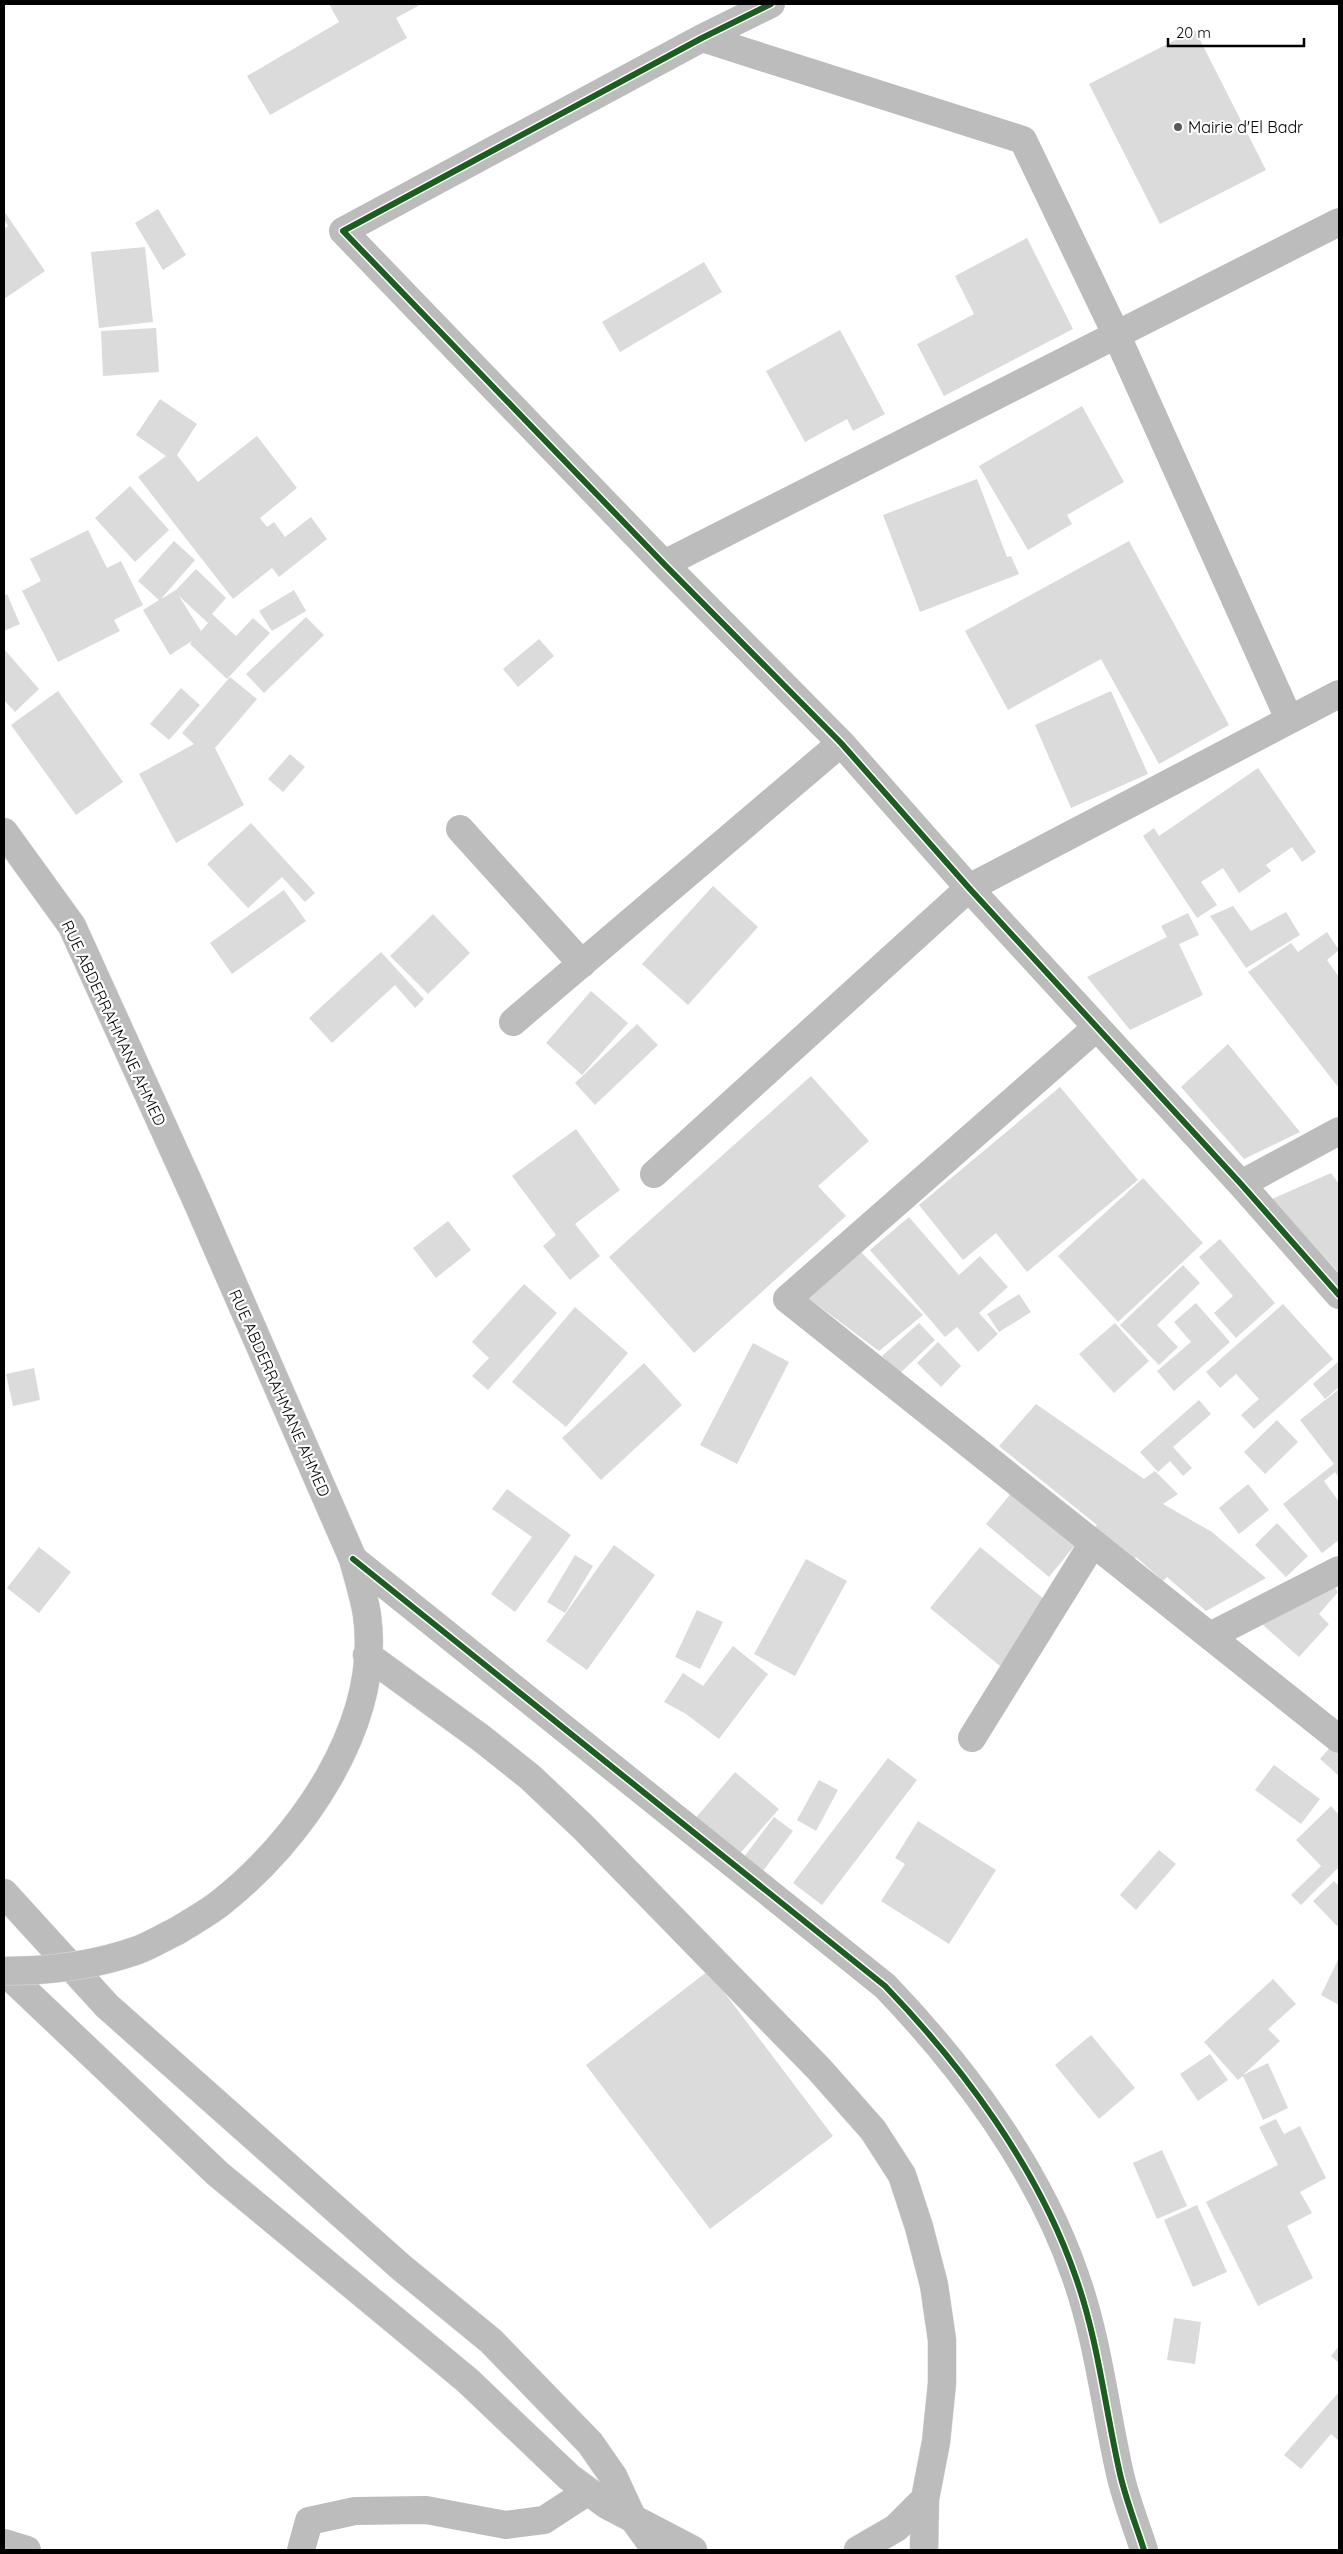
<svg xmlns="http://www.w3.org/2000/svg" width="1343" height="2554" font-family="Quicksand,sans-serif">
<rect width="100%" height="100%" fill="#fff"/>
<path fill="#dbdbdb" fill-rule="evenodd" d="M329,4H417L418,6L396,18L407,38L270,115L247,76L339,22Z
M1195,30L1266,170L1160,224L1089,84Z
M158,209L186,255L163,270L135,223Z
M4,211L45,271L4,299V229L8,226L4,219Z
M1027,238L1073,329L944,396L917,344L974,314L955,276Z
M145,247L153,322L99,328L91,252Z
M704,262L722,292L620,352L602,322Z
M156,328L159,372L103,376L101,331Z
M840,330L885,414L853,431L847,419L805,442L766,371Z
M160,399L197,424L177,455L198,482L257,436L297,488L260,518L267,527L274,522L285,537L311,517L327,539L279,577L272,568L233,599L138,477L166,456L136,435Z
M1082,406L1124,482L1067,515L1072,524L1028,550L979,466Z
M977,479L1007,557L1011,556L1019,574L920,612L883,515Z
M130,486L169,530L135,562L95,518Z
M88,530L107,568L121,561L143,605L114,620L120,631L58,662L22,591L41,581L30,559Z
M174,541L195,560L161,599L176,590L196,569L226,598L212,614L236,636L253,618L270,633L227,679L190,644L192,641L170,655L143,610L159,600L138,581ZM179,596L208,623L201,631Z
M1129,541L1229,725L1159,764L1101,659L1008,710L965,631Z
M294,590L306,611L272,631L259,611Z
M7,594L20,624L4,631V596Z
M306,617L324,635L264,693L246,674Z
M539,639L554,656L518,687L503,669Z
M4,649L39,689L15,712L4,700Z
M230,677L257,699L215,748L244,805L176,843L139,774L194,744L182,733Z
M181,688L200,705L169,740L150,724Z
M58,691L123,782L76,815L11,725Z
M1111,691L1148,774L1071,808L1035,725Z
M290,754L305,767L283,792L268,779Z
M1258,768L1316,852L1302,862L1292,847L1266,865L1271,871L1239,893L1223,868L1201,882L1217,905L1197,918L1143,836L1154,828L1159,836Z
M251,823L315,893L305,902L282,877L248,908L207,864Z
M713,886L758,927L688,1005L642,964Z
M284,890L306,921L232,974L210,943Z
M1233,906L1251,931L1286,912L1300,935L1246,968L1210,916Z
M1188,913L1199,935L1179,944L1203,995L1130,1030L1087,977L1167,937L1161,926Z
M433,914L470,953L428,994L390,956Z
M1327,932L1339,950L1327,960L1339,977V1088L1248,972L1291,943L1298,952Z
M381,952L424,999L415,1008L395,985L332,1043L309,1018Z
M591,991L628,1023L582,1075L546,1043Z
M637,1024L658,1045L595,1105L575,1083Z
M1228,1044L1300,1132L1244,1159L1181,1087Z
M811,1076L869,1141L818,1186L846,1216L694,1353L609,1257Z
M1060,1087L1138,1180L1027,1272L996,1233L963,1260L919,1205Z
M576,1129L620,1190L575,1224L600,1256L570,1280L543,1246L556,1235L512,1176Z
M1331,1173L1339,1184V1273L1272,1199Z
M1143,1178L1203,1243L1118,1322L1058,1256Z
M909,1217L959,1275L980,1256L1008,1287L979,1313L998,1334L978,1352L957,1327L945,1337L870,1250Z
M448,1221L471,1250L436,1278L413,1248Z
M1220,1239L1275,1303L1236,1338L1214,1313L1233,1296L1199,1257Z
M861,1252L923,1315L879,1351L808,1298Z
M1183,1265L1200,1283L1157,1325L1178,1347L1159,1365L1120,1325Z
M524,1284L557,1313L488,1390L472,1376L489,1358L472,1342Z
M1019,1294L1031,1312L999,1332L987,1314Z
M1196,1303L1230,1342L1174,1391L1157,1371L1191,1342L1174,1322Z
M1283,1304L1333,1359L1254,1429L1241,1415L1259,1399L1236,1374L1220,1388L1206,1372Z
M575,1307L628,1353L566,1427L512,1382Z
M919,1323L935,1340L899,1374L882,1356Z
M1115,1323L1149,1361L1114,1393L1079,1354Z
M938,1342L961,1366L941,1387L917,1363Z
M753,1343L789,1362L737,1464L700,1445Z
M1339,1361V1387L1325,1399L1313,1384Z
M644,1363L682,1405L601,1480L562,1438Z
M34,1368L40,1400L13,1406L6,1374Z
M1339,1389V1478L1335,1472L1324,1481L1339,1502V1540L1322,1553L1283,1504L1334,1464L1300,1420Z
M1199,1400L1211,1414L1173,1447L1192,1468L1183,1476L1170,1461L1158,1472L1140,1452Z
M1036,1404L1144,1479L1155,1471L1178,1494L1163,1504L1212,1532L1266,1578L1206,1611L1167,1577L1163,1581L1136,1557L1132,1562L1093,1530L1097,1525L999,1446Z
M1277,1420L1298,1442L1265,1474L1244,1452Z
M1248,1484L1269,1510L1239,1534L1219,1508Z
M1017,1486L1080,1539L1049,1577L986,1524Z
M507,1489L571,1535L515,1612L491,1594L532,1537L492,1509Z
M1277,1523L1308,1556L1286,1577L1255,1545Z
M614,1545L655,1575L587,1670L546,1641Z
M39,1547L71,1572L39,1613L7,1588Z
M980,1547L1050,1604L1000,1666L930,1608Z
M575,1555L593,1566L565,1613L547,1602Z
M806,1559L847,1581L795,1676L754,1654Z
M1328,1578L1338,1592L1319,1614L1329,1624L1299,1657L1255,1618Z
M697,1610L723,1622L700,1669L675,1657Z
M733,1646L768,1674L719,1739L686,1714L664,1702L683,1673L703,1686Z
M1339,1737V1776L1320,1759Z
M888,1758L917,1780L822,1905L793,1883Z
M1274,1765L1320,1799L1301,1824L1255,1790Z
M735,1772L779,1809L736,1858L693,1821Z
M819,1780L838,1790L816,1831L797,1820Z
M1331,1806L1339,1815V1867L1301,1905L1291,1895L1321,1866L1296,1840Z
M774,1817L793,1831L757,1879L738,1865Z
M918,1821L996,1870L949,1944L881,1901L905,1864L895,1858Z
M1159,1850L1176,1864L1136,1910L1120,1895Z
M1334,1881L1339,1886V1924L1337,1926L1313,1901Z
M1339,1958V2005L1321,1995Z
M708,1971L833,2136L710,2229L586,2065Z
M1273,1979L1296,2004L1268,2029L1280,2041L1243,2075L1268,2063L1288,2108L1263,2120L1243,2076L1238,2080L1204,2042Z
M1091,2035L1135,2088L1099,2119L1055,2065Z
M1210,2054L1228,2080L1198,2101L1180,2074Z
M1276,2119L1284,2134L1300,2126L1326,2178L1300,2192L1312,2213L1287,2226L1313,2278L1258,2306L1206,2202L1278,2165L1259,2127Z
M1162,2150L1187,2206L1157,2219L1133,2163Z
M1197,2205L1227,2272L1193,2287L1164,2220Z
M1174,2318L1201,2322L1195,2364L1167,2360Z
M1339,2346V2363L1331,2356Z
M1339,2392V2441L1331,2434L1301,2469L1284,2455Z"/>
<g fill="none" stroke-linecap="round" stroke-linejoin="round">
<defs>
<path id="major" d="M4,832L72,926L195,1197L353,1559C358,1578 364,1596 367,1615C382,1724 301,1840 219,1904C206,1914 191,1922 177,1931
M367,1655L481,1738L530,1777L583,1827L819,2069L873,2130L902,2175L919,2227L934,2285L942,2340V2383L936,2442L925,2499L924,2550
M4,1893L107,2006L402,2268L491,2341L590,2443L613,2476L632,2517L656,2550
M4,1971L218,2174L467,2380L569,2477L607,2505L693,2550
M858,2550L896,2528L925,2499"/>
</defs>
<use href="#major" stroke="#dbdbdb" stroke-width="29"/>
<path stroke="#bcbcbc" stroke-width="28" d="M771,4L702,38L343,231L664,564L841,743L969,888L1241,1184L1339,1295
M702,38L1023,140L1117,336L1289,719
M664,564L1339,222
M460,829L582,964
M513,1022L841,743
M1096,1028L787,1299L1339,1739
M654,1174L969,888L1339,694
M1241,1184L1339,1131
M353,1559L885,1986C963,2067 1038,2168 1075,2275C1098,2339 1105,2408 1120,2474C1126,2500 1136,2525 1144,2550
M1210,1636L1339,1570
M972,1738L1093,1543
M4,2543L27,2550
M301,2550L309,2521L355,2511L426,2510L506,2525L544,2520L587,2492"/>
<use href="#major" stroke="#bcbcbc" stroke-width="28"/>
<defs>
<path id="major-bridge" d="M4,1971C48,1971 96,1965 138,1950C151,1945 164,1937 177,1931"/>
</defs>
<use href="#major-bridge" stroke="#dbdbdb" stroke-width="29" stroke-linecap="butt"/>
<use href="#major-bridge" stroke="#bcbcbc" stroke-width="28"/>
<defs>
<path id="cycleway" d="M771,4L702,38L343,231L664,564L841,743L969,888L1241,1184L1339,1295
M353,1559L885,1986C963,2067 1038,2168 1075,2275C1098,2339 1105,2408 1120,2474C1126,2500 1136,2525 1144,2550"/>
</defs>
<use href="#cycleway" stroke="#fff" stroke-width="9"/>
<use href="#cycleway" stroke="#1b5e20" stroke-width="6"/>
</g>
<circle fill="#595959" stroke="#fff" stroke-width="2" cx="1178" cy="127" r="5"/>
<g text-anchor="middle" stroke-width="4.5" stroke-linejoin="round" paint-order="stroke">
<g font-size="16" fill="#000" stroke="#fff" text-anchor="start">
<text x="1188" y="133">Mairie d'El Badr</text>
</g>
<g font-size="16" fill="#000" stroke="#fff">
<text transform="translate(114 1023) rotate(65)" y="6">RUE ABDERRAHMANE AHMED</text>
<text transform="translate(280 1393) rotate(66)" y="6">RUE ABDERRAHMANE AHMED</text>
</g>
</g>
<rect width="1343" height="2554" fill="none" stroke="#000000" stroke-width="10"/>
<path d="M1168 38v8h136v-8" fill="none" stroke="#000000" stroke-width="2.5"/>
<text x="1176" y="38" font-size="15" fill="#000000" stroke="#ffffff" stroke-width="4" paint-order="stroke">20 m</text>
</svg>
